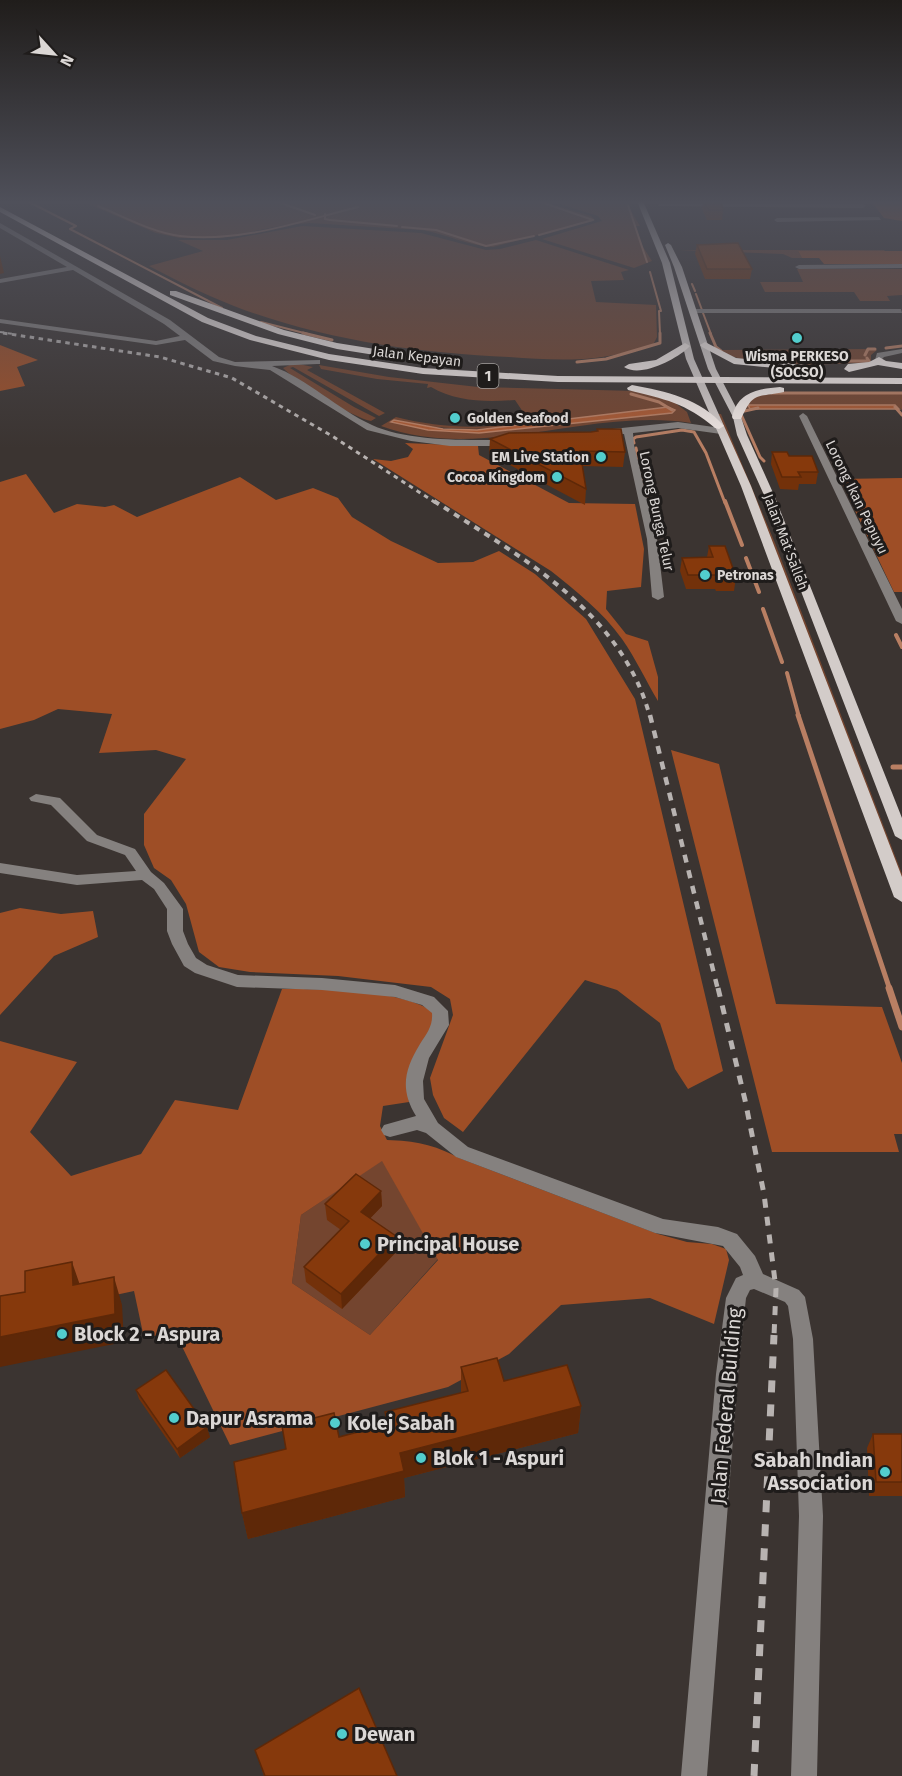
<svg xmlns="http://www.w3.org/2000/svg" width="902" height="1776" font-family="'Fira Sans',sans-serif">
<rect width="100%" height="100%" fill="#3b3431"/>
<path fill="#74452f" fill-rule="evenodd" d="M81,201H541L591,216L595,220L493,247C469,246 446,234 422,230L310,223L284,225L221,238H180L156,233Z
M550,201H603L627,204L640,226H635L643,247L652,261L634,268L542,239L602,221L598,216Z
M302,226L421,233L486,250L500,249L536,240L629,270L621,272L624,280L591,281L596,302L656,305L657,337L653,345C634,350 615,356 595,358C567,361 537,359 509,357C410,353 302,337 210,296C189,287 169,276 149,266L203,251L178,240H227Z
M679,250H884L885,251H798L802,258H792L783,254Z
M797,269H902V295L887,296L890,301H860L854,292H765L760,282H803Z
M875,349L877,350L871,355V361L867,363C826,363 754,372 719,350Z
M294,363L313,367L307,370L385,413L379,416L293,367L290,368L354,407L376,418L371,421C351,417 296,382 283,368Z
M319,365L389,377L478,387L637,391L674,402L687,412L691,423C590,407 481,463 381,426L396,417C439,428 485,430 529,421L515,400C487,402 456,402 431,387L427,388L428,384L377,379L321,369ZM665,409L672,413L479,433L428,430L392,422L394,420C482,441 576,419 665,409Z
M767,392H902V410L895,405H749L750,409L740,408L747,400Z
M717,414H721L775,543L902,874V895Z
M382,1160L438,1259L370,1335L292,1283L301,1215Z"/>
<path fill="#9e4e26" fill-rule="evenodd" d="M871,201L902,202V221L884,218Z
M798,251H902V264H824L819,258H802Z
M0,345L38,360L17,367L25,386L0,391Z
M405,443L478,446L479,455L569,503L635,504L644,549L641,587L607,591L606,609L626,634L648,641L658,677V701C646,681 636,659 622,639C603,612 576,591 551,571L373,459L391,461L408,457L413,449Z
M26,474L54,513L77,504L105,507L114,505L137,517L240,477L276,500L313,488L338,498L352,517L391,541L438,563L473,562L499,551L535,574L586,619L635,699L723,1071L688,1089L675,1069L660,1023L617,990L585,980L463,1132L444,1118L433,1095L430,1078L453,1015L450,999L431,987L338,976L250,972L219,967L199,952L186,904L171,880L154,868L144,845V814L186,759L156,750L99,753L112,714L58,709L34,720L0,729V482Z
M902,478V592H894L840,479Z
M671,750L719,764L776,1004L882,1007L902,1063V1134H894L899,1152H772Z
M20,908L61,914L93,911L98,937L54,956L0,1015V913Z
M282,989C320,989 405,989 434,1013L435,1024L407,1082L409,1102L383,1106L380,1126L387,1140C415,1141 433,1144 459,1158L658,1234L687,1242L712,1244L726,1249L729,1260L714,1324L650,1298L561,1305L509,1354L448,1387L230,1445L175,1332L144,1338L134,1291L92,1300L0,1303V1041L77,1062L30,1132L71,1176L141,1154L175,1100L238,1110ZM382,1161L438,1260L370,1335L292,1283L301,1215Z"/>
<path fill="#aa5932" stroke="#b97f63" stroke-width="1.5" d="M748,405H895L899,409H750Z
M668,407L675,410L672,413L479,433L428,430L391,422L394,420L443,429L477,430Z"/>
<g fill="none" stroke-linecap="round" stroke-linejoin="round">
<path stroke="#b97f63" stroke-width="2" d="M27,201L76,226L70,229L222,308
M275,201L315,215
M538,201L593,220L539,235
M628,205L647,262
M98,206C125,217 151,232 180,236C239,243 302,221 358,207
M325,214V219L330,220L397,226
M402,227L436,230L486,246L534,236
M650,272L661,311H659L660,334
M692,284L695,291
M696,294L702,310
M703,313L711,334
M261,322L308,334"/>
<path stroke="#b97f63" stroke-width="3" d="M303,333L332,340
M710,333L716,347L721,351
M886,348L902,346
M865,355L868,349H875
M814,361H869L867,358
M577,362L606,359L660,343V333
M772,393H902
M631,394L659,402L672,410
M895,407L902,415
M758,408L740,412L760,457L764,461
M634,443L633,439L636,437L682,430L694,432L706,453L725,503
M636,448L638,458
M642,476L645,488
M647,493L649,503"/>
<path stroke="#b97f63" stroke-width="4" d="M648,501L649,504
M725,501L742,545
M651,510L658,535
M746,558L759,592
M763,609L782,662
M896,635L902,647
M787,673L799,717"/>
<path stroke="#b97f63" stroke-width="5" d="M798,715L890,990
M893,767H902"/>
<path stroke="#b97f63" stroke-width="7" d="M889,988L902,1027"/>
<path fill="#85817f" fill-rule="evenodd" d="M660,203L863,204L866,206L863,208L658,206Z
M879,217L881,220L777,222L774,220L777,218Z
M0,223L170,320L219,357L235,362L320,360V364H317L272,366C308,379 337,409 372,425C408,442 470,440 510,440L515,443L510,446H450L411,441L367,430L270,370L235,366L213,361L185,340L156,345L0,323V319L156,341L180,336L164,324L73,270L0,283V279L67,267L0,228Z
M902,264V268L799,269L795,267L799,265Z
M694,309H901L902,313H691V309Z
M902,349V353L884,357L879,362L875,360L877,353Z
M803,413L807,416L902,609V624L896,621L799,416Z
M678,422L721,428L726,431L721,434L678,428L633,433L634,445L657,539L664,597L658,600L652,597L647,539L624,434L603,436L598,433L603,430Z
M36,794L60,798L97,835L135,849L151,872L164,883L183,909V931L188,944L196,958L207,965L238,975L322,978L395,985L434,997L448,1011L449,1025L429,1058L423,1081L424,1099L438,1123L468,1147L663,1219L718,1227L737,1234L755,1256L763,1274L799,1290L805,1297L813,1339L823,1516L817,1776H791L799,1516L793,1339L788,1306L785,1302L754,1289L750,1290L746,1298L738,1374L707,1776H681L716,1374L726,1298L736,1278L743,1275L740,1267L723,1246L655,1233L456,1157L426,1133L417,1130L390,1137L384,1135L381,1130L384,1125L416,1116C400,1090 404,1070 420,1044C427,1033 433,1026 432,1013L422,1005L395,997L322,990L237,987L195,973L184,966L172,944L167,931V909L154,889L142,880L77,885L0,873V863L77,875L136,871L125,855L87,841L51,805L31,801L29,798Z"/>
<path fill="#d3ccc9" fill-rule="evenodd" d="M637,201H643L670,263L694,359L751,486L902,877V902L894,897L741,486L686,359L662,263Z
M668,243L671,245L682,267L716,369L741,417L747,435L774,495L902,818V840L895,836L764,495L737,435L733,417L708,369L674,267L665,245Z"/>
<path fill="#f3eae6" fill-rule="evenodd" d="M0,207L208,318L256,336L329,354L423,368L558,376L902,378V384L558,382L423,374L329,360L250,340L202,322L0,212Z
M170,291H176L284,330L337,343L400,353L405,356L400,359L337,349L278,334L170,295Z
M705,342L736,358L807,365L812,368L807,371L734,364L702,347L700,345Z
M685,343L690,346L688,348C675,360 640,378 624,367L629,364L656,360Z
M879,357L886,361L902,363V369L878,365L849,372L844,369L848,364L869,362Z
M632,385C666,391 701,399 724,426L719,429L715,428C686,403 664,399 628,390L627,388Z
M780,387L784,388V392C755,398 754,391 741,419H733L732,417C738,392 757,389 780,387Z"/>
<path stroke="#b8b3b1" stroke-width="2" stroke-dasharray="4 4" stroke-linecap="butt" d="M0,332L13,334"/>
<path stroke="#b8b3b1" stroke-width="3" stroke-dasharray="4.5 4.5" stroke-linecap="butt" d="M3,333L160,357L232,378L332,436L436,503"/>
<path stroke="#b8b3b1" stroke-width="4" stroke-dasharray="6 6" stroke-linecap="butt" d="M434,501C519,556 622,611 650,717"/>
<path stroke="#b8b3b1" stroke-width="4.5" stroke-dasharray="8 8" stroke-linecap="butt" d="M650,715L718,990"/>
<path stroke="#b8b3b1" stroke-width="5" stroke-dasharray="9 9" stroke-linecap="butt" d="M718,988L745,1100L764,1194L776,1289L774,1336"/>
<path stroke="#b8b3b1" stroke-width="7" stroke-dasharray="12 12" stroke-linecap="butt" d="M754,1776L774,1335"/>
</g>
<path fill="#73310a" d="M698,201H721L723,210L722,220H707L702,209L703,201Z
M697,245L752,269L750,279H705L695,254Z
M490,439L625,452L623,467L582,466L586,489L585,505L489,454Z
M772,452L789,456L818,472L816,484H799L798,490L780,489L771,464Z
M709,546L736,577L734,591H716L715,589H686L680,571L682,558L707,557Z
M381,1191L382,1206L370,1218L396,1236L397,1251L342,1309L306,1282L304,1267L341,1230L327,1220L325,1204Z
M461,1367L581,1406L578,1433L404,1478L405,1497L248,1539L242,1513L339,1437L386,1425L385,1412L461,1393Z
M136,1390L210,1437L180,1458L139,1399Z
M873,1434H902V1496H869L867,1448Z
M255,1750L397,1776H264Z"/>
<path fill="#5e2808" d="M0,256L4,273L0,274Z
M381,1191L382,1206L362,1227L361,1212Z
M396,1236L397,1251L342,1309L341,1294Z
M72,1262L82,1291L73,1285Z
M114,1277L122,1305L124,1342L0,1367V1337Z
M581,1406L578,1433L404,1478L405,1497L248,1539L242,1513L400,1453Z
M207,1427L210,1437L180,1458L177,1449Z"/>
<path fill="#86390c" stroke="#5e2808" stroke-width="1.5" d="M704,201H721L723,210H709Z
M738,243L752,269H707L697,245Z
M597,429H621L625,452L580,451L586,489L490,439L509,433L591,432L598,431Z
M772,452H787L789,456H812L818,472H798L801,477H782Z
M709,546H725L736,577H718L717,575H688L682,558L713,557Z
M356,1174L381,1191L361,1212L396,1236L341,1294L304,1267L349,1221L325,1204Z
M72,1262L73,1285L114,1277L115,1314L0,1337V1296L25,1292V1271Z
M497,1358L504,1381L567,1365L581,1406L400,1453L404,1471L242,1513L234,1462L286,1449L282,1426L334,1413L339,1437L388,1424L385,1412L468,1391L461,1367Z
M166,1370L207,1427L177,1449L136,1390Z
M873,1434H902V1482H876Z
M359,1688L397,1776H265L255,1750Z"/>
<linearGradient id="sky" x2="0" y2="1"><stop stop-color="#201d1b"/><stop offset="0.45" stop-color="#4f505a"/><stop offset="1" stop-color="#4f505a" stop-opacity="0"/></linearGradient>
<rect width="902" height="449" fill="url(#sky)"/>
<g fill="#52cdcd" stroke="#1f1c1b" stroke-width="2">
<circle cx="797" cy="338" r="6"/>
<circle cx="455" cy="418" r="6"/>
<circle cx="601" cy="457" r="6"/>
<circle cx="557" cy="477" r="6"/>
<circle cx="705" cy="575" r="6"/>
<circle cx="365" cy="1244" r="6"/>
<circle cx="62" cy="1334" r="6"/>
<circle cx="174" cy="1418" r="6"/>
<circle cx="335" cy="1423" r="6"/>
<circle cx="421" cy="1458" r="6"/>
<circle cx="885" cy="1472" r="6"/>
<circle cx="342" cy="1734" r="6"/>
</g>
<g text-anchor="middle" stroke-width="6" stroke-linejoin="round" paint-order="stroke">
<g font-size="14" fill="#dbd7d5" stroke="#1f1c1b">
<text transform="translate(417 356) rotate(7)" y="5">Jalan Kepayan</text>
<text transform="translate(857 497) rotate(64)" y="5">Lorong Ikan Pepuyu</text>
<text transform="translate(657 511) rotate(78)" y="5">Lorong Bunga Telur</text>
<text transform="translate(786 542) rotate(69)" y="5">Jalan Mat Salleh</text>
</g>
<g font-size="14" font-weight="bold" fill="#dbd7d5" stroke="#1f1c1b" text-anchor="start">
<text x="797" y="361" text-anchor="middle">Wisma PERKESO<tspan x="797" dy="16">(SOCSO)</tspan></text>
<text x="467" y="423">Golden Seafood</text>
<text x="589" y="462" text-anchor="end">EM Live Station</text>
<text x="545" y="482" text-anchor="end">Cocoa Kingdom</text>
<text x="717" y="580">Petronas</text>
</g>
<rect fill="#1f1c1b" stroke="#a39f9d" stroke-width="1.5" x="477.5" y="364" width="21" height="24" rx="4.5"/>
<g font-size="15" font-weight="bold" fill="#dbd7d5">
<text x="488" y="381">1</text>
</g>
<g font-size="20" font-weight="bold" fill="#dbd7d5" stroke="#1f1c1b" text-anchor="start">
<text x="377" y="1251">Principal House</text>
<text x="74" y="1341">Block 2 - Aspura</text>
<text x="186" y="1425">Dapur Asrama</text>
<text x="347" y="1430">Kolej Sabah</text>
<text x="433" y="1465">Blok 1 - Aspuri</text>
<text x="873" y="1467" text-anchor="end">Sabah Indian<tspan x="873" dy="23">Association</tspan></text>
<text x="354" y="1741">Dewan</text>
</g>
<g font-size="20" fill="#dbd7d5" stroke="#1f1c1b">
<text transform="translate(726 1406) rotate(-85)" y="7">Jalan Federal Building</text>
</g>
</g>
<g transform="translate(54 54) rotate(117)" stroke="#1f1c1b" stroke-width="4.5" paint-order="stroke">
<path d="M0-4.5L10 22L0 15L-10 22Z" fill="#dbd7d5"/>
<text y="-9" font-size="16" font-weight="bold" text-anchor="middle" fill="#dbd7d5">N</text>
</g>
</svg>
